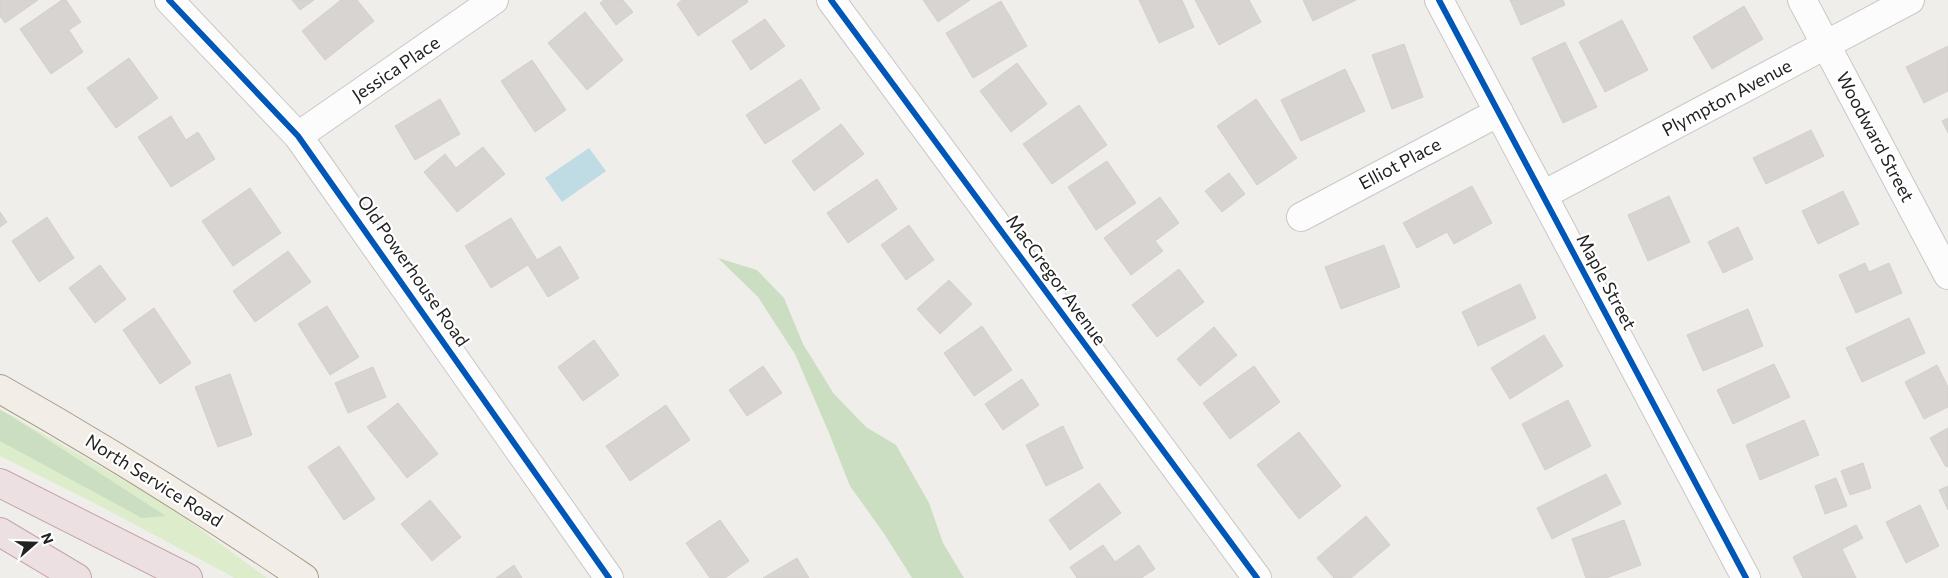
<svg xmlns="http://www.w3.org/2000/svg" width="1948" height="578" font-family="Commissioner,sans-serif">
<rect width="100%" height="100%" fill="#f0eeeb"/>
<path fill="#ddeccb" d="M0,409L167,505L267,578H235L102,507L0,456Z"/>
<path fill="#cbdec1" d="M718,258L757,270L784,298L803,344L834,394L866,427L896,445L929,503L943,543L964,578H912L885,535L850,486L829,433L795,354L758,297Z
M0,410L11,416L166,516L142,518L0,441Z"/>
<path fill="#bfdbe3" d="M589,148L606,171L562,202L545,178Z"/>
<path fill="#d7d4d2" stroke="#d3d0cc" d="M0,0H38L5,23L0,16Z
M62,0H66L81,22L69,30L83,52L51,74L20,29Z
M292,0H314L300,10Z
M341,0H357L374,21L325,60L302,31Z
M604,0H623L633,12L616,25L600,3Z
M682,0H747L748,2L698,36L677,4Z
M923,0H970L938,22Z
M1139,0H1182L1194,27L1159,43Z
M1195,0H1249L1261,22L1219,45Z
M1303,0H1356L1313,21Z
M1510,0H1563L1565,5L1521,25Z
M1001,1L1027,46L973,78L946,33Z
M1744,6L1763,39L1712,69L1693,37Z
M585,12L623,60L587,90L548,43Z
M765,19L785,46L751,70L732,41Z
M1622,20L1648,70L1605,92L1579,42Z
M1565,42L1597,107L1563,123L1532,58Z
M1404,44L1423,97L1392,109L1372,55Z
M1948,46V91L1924,103L1906,67Z
M129,58L158,98L116,128L87,88Z
M532,60L566,110L535,132L501,81Z
M1017,63L1047,104L1011,132L980,91Z
M1345,69L1365,111L1301,141L1281,100Z
M801,79L820,109L765,144L746,115Z
M440,99L460,134L415,160L395,126Z
M1256,99L1297,158L1257,185L1217,126Z
M1079,105L1107,145L1052,184L1023,144Z
M171,116L186,140L198,132L215,159L171,187L138,137Z
M1948,118V133L1942,121Z
M841,124L864,154L814,191L792,161Z
M1811,130L1824,156L1766,184L1753,158Z
M483,147L505,174L457,212L424,172L445,154L456,168Z
M1107,161L1136,203L1096,230L1068,187Z
M1229,173L1245,194L1222,212L1205,191Z
M877,179L897,209L848,243L827,213Z
M1472,186L1492,223L1454,244L1447,232L1417,248L1403,223Z
M250,188L281,233L233,266L202,221Z
M1843,191L1859,224L1818,244L1802,211Z
M1669,196L1690,242L1648,261L1628,215Z
M1160,197L1179,223L1155,241L1163,251L1131,275L1104,238Z
M0,212L7,222L0,227Z
M47,217L74,258L39,282L12,241Z
M511,218L537,260L560,246L579,278L548,297L528,265L491,288L465,246Z
M909,225L934,260L906,280L881,245Z
M1738,227L1753,259L1723,273L1708,242Z
M1384,245L1400,287L1341,309L1325,267Z
M288,251L311,282L255,322L233,291Z
M1865,263L1869,272L1889,263L1902,293L1856,313L1839,275Z
M100,265L126,299L95,323L69,288Z
M1179,269L1204,302L1157,337L1132,305Z
M949,280L972,304L940,334L917,309Z
M1520,284L1536,318L1478,346L1462,312Z
M327,306L359,357L330,375L298,324Z
M154,308L191,363L160,384L123,330Z
M1748,309L1763,346L1703,371L1687,335Z
M1909,318L1925,353L1862,382L1846,348Z
M982,326L1012,370L974,396L944,353Z
M1214,327L1237,355L1200,386L1177,359Z
M1544,335L1563,366L1510,399L1491,368Z
M594,340L619,375L583,401L558,367Z
M1774,364L1790,397L1733,424L1717,390Z
M1937,365L1948,387V407L1924,419L1905,382Z
M763,366L782,393L747,416L729,390Z
M1254,366L1280,402L1230,439L1203,403Z
M373,367L386,397L348,413L335,383Z
M230,374L252,435L218,447L195,387Z
M1022,379L1039,405L1003,430L985,404Z
M1568,400L1591,446L1545,470L1522,424Z
M398,403L438,454L407,478L367,427Z
M666,405L690,440L630,481L606,446Z
M1804,420L1819,455L1760,480L1746,445Z
M1063,426L1083,468L1046,486L1026,445Z
M1948,428V466L1946,467L1930,438Z
M1299,432L1341,486L1299,519L1257,465Z
M339,446L375,499L344,520L308,467Z
M1863,463L1871,488L1850,495L1841,471Z
M1606,474L1621,504L1552,539L1537,508Z
M1836,478L1847,506L1825,514L1815,486Z
M1099,483L1121,513L1070,550L1049,520Z
M1948,486V510L1939,490Z
M430,500L461,537L432,561L401,524Z
M1920,505L1939,546L1906,563L1886,522Z
M1366,516L1390,545L1351,578H1334L1317,558Z
M720,520L749,561L725,578H710L686,543Z
M1624,520L1641,565L1606,578H1586L1572,539Z
M1856,525L1863,538L1842,549L1856,578H1803L1793,557Z
M1103,545L1115,562L1139,545L1155,569L1141,578H1077L1070,567Z
M797,558L809,578H763Z
M514,565L522,578H496Z"/>
<g fill="none" stroke-linecap="round" stroke-linejoin="round">
<defs>
<path id="minor" d="M169,0L298,136L609,578
M831,0L1257,578
M1439,0L1746,578
M1802,0L1948,275
M298,136L494,0
M1543,195L1910,0
M1301,217L1499,112"/>
<path id="major" d="M0,389C104,448 205,511 304,578"/>
<path id="highway" d="M0,483L188,578
M0,532L77,578"/>
</defs>
<use href="#minor" stroke="#c9c8c7" stroke-width="30"/>
<use href="#major" stroke="#a79c86" stroke-width="30"/>
<use href="#highway" stroke="#c5a2ac" stroke-width="30"/>
<use href="#minor" stroke="#fdfcfc" stroke-width="28"/>
<use href="#major" stroke="#f3ede7" stroke-width="28"/>
<use href="#highway" stroke="#ece0e2" stroke-width="28"/>
<defs>
<path id="cycleway" d="M169,0L298,136L609,578
M831,0L1257,578
M1439,0L1746,578"/>
</defs>
<use href="#cycleway" stroke="#fff" stroke-width="9"/>
<use href="#cycleway" stroke="#0057b8" stroke-width="6"/>
</g>
<g text-anchor="middle" stroke-width="4.5" stroke-linejoin="round" paint-order="stroke">
<g font-size="18" fill="#222" stroke="#fff">
<text transform="translate(396 69) rotate(-34)" y="6">Jessica Place</text>
<text transform="translate(1727 98) rotate(-28)" y="6">Plympton Avenue</text>
<text transform="translate(1875 137) rotate(62)" y="6">Woodward Street</text>
<text transform="translate(1400 164) rotate(-28)" y="6">Elliot Place</text>
<text transform="translate(413 271) rotate(55)" y="6">Old Powerhouse Road</text>
<text transform="translate(1056 280) rotate(54)" y="6">MacGregor Avenue</text>
<text transform="translate(1606 282) rotate(62)" y="6">Maple Street</text>
<text transform="translate(154 481) rotate(32)" y="6">North Service Road</text>
</g>
</g>
<g transform="translate(35 543) rotate(70)" stroke="#ffffff" stroke-width="4" paint-order="stroke">
<path d="M0-4L9 19L0 12L-9 19Z" fill="#222222"/>
<text y="-8" font-size="14" font-weight="bold" text-anchor="middle" fill="#222222">N</text>
</g>
</svg>
